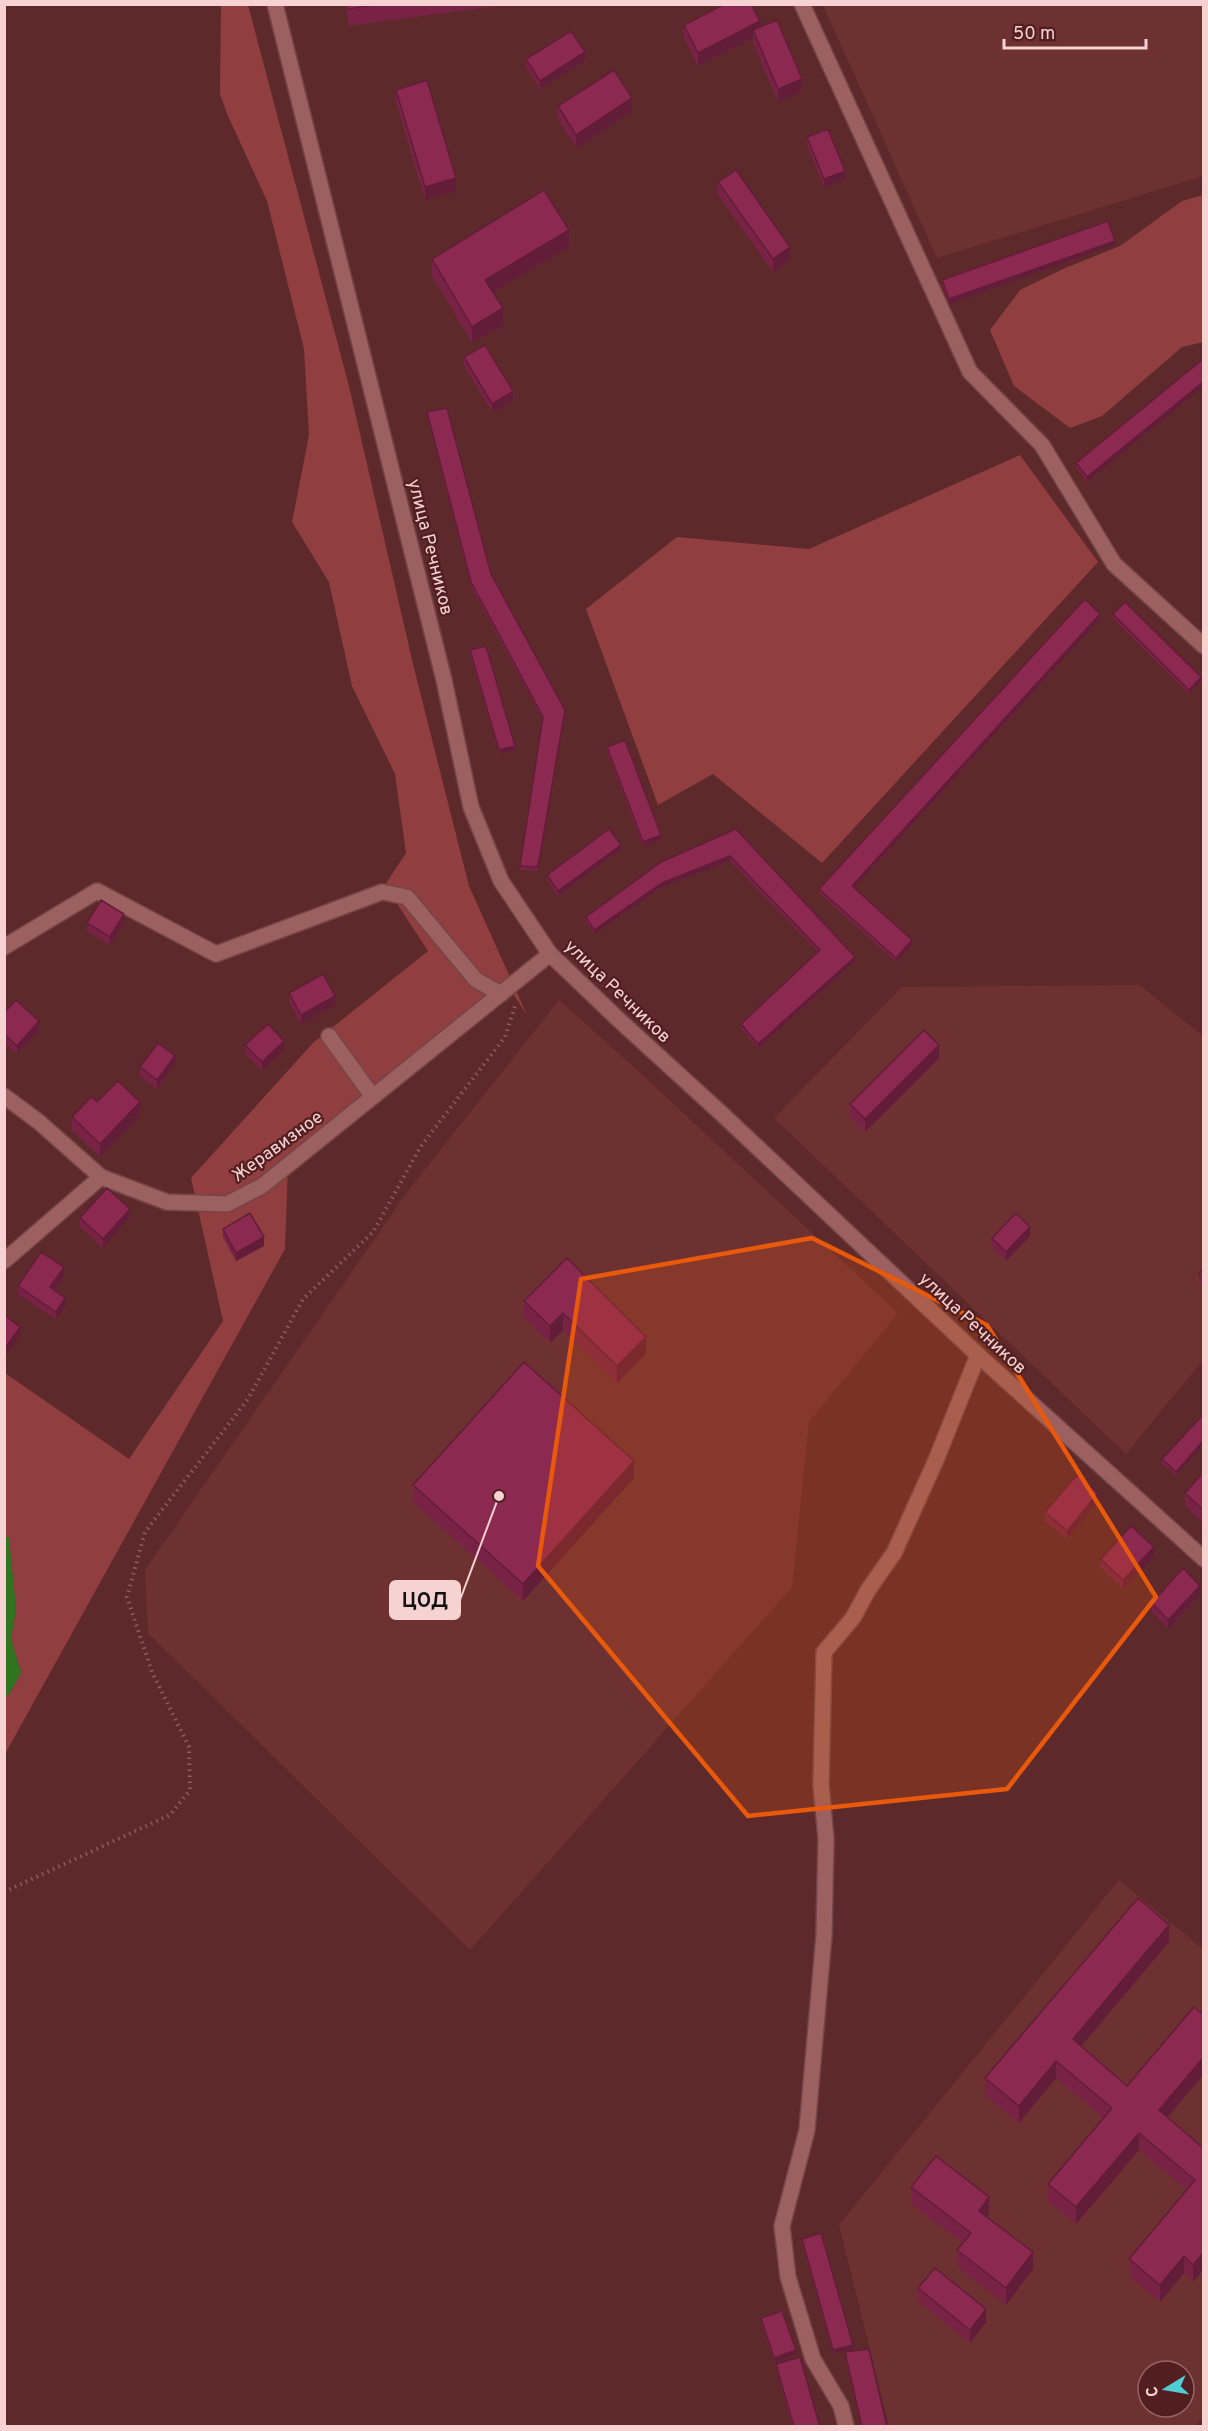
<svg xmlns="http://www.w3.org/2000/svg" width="1208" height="2431" font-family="Overpass,sans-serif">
<rect width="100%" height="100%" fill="#5e292a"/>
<path fill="#6e3132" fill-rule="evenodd" d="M823,5H1203V176L937,258Z
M1139,985L1203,1036V1360L1126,1454L774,1118L902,987Z
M559,1000L635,1068L898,1313L809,1422L792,1587L470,1950L148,1633L145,1570L408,1191Z
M1119,1880L1203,1949L1204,2416L1195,2426H889L839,2225ZM1148,2371H1184V2407H1148Z"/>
<path fill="#913e41" d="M221,5H248L349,386L413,664L469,886L527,1015L512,992L288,1166L285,1249L5,1754V1697L9,1694L21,1673L11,1639L16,1609L9,1539L5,1536V1373L129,1459L223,1321L191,1178L313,1043L428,951L385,885L406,853L395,774L352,686L329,582L292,522L309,435L304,349L267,201L228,116L220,94Z
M1203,195V342L1182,347L1102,416L1070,428L1014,386L990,330L1020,290L1063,269L1120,246L1182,201Z
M1020,455L1098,562L822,863L713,774L658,805L586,609L677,537L809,549Z"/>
<path fill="#307420" d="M5,1536L9,1538L16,1609L11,1639L21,1673L9,1694L5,1697Z"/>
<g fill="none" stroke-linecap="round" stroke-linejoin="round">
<defs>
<path id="street" d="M802,4L970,372L1042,445L1114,564L1204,646
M4,947L97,891L216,954L382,892L407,897L476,980L501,994
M329,1036L373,1097
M4,1096L39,1122L101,1177
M4,1261L101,1177L167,1202L227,1204L262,1186L550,954
M846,2426L841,2406L813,2359L788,2277L782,2226L807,2130L824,1935L826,1839L821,1785L824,1652L853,1618L868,1590L894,1553L936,1460L978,1355"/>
<path id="secondary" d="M275,4L444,680L471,807L501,881L550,954L619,1020L722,1114L978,1355L1204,1559"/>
</defs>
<use href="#street" stroke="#744548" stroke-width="18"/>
<use href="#secondary" stroke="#744548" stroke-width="18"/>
<path stroke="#8d5e5e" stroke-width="4" stroke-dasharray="1.5 4.5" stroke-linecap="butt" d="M4,1892L170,1815L190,1790L189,1747L152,1672L127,1597L145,1532L248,1399L303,1299L373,1232L421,1146L505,1037L516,1003"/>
<use href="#street" stroke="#9b605f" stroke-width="15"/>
<use href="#secondary" stroke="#9b605f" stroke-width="15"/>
</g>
<path fill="#782345" d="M346,4H505V5L348,26Z
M684,25L760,27L802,92L778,102L753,43V38L698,66L684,38Z
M526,59L585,61L540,89L526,68Z
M396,90L456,191L425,200L396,103Z
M558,106L632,111L576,148L558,119Z
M807,137L845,179L824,188L807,145Z
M718,182L790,260L773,272L718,195Z
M1115,245L949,304L942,284V280Z
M569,247L493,292L503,325L472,343L432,276V259Z
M464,357L513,400L492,412L464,366Z
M1203,359L1087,482L1076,467V463Z
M427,412L491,574L565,714L538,871L520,870V866L543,720L471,587L427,416Z
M1113,614L1201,682L1189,694L1113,619Z
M1100,619L854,888L912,945L896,962L819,893V889Z
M470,650L515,750L499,754L470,655Z
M607,747L661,840L643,847L607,752Z
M736,829L855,961L758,1048L741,1028V1024L818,952L730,861L662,887L594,934L586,921V917Z
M621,849L558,896L547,880V875Z
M87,923H124L110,945L87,931Z
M289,993L335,1005L301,1024L289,1002Z
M4,1013L39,1030L17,1054L4,1043Z
M245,1045L284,1050L262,1071L245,1054Z
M939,1058L865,1132L850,1117V1104Z
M175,1064L157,1089L140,1076V1067Z
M140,1115L100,1157L72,1130V1117Z
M130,1217L103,1248L80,1227V1218Z
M223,1229L264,1246L236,1261L223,1237Z
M1030,1236L1006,1261L992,1247V1238Z
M567,1258L646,1354L617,1383L563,1330L550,1343L524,1318V1301Z
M1203,1269V1286L1199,1283V1274Z
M64,1276L54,1290L65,1306L56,1320L18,1294V1286Z
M1201,1417L1176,1476L1162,1464V1459Z
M1203,1473V1523L1185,1506V1493Z
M634,1478L523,1601L413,1502V1485Z
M1098,1502L1067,1539L1045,1521V1512Z
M1154,1556L1123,1589L1101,1568V1559Z
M1200,1594L1168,1629L1152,1612V1603Z
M1169,1942L1081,2046L1127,2086L1203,2014V2075L1168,2117L1203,2148L1193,2282L1184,2273L1160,2302L1129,2276V2259L1187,2190L1139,2150L1076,2224L1048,2201V2184L1104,2118L1056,2078L1019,2123L985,2095V2078Z
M911,2187L989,2214L987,2217L1033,2269L1006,2305L957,2267V2250L963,2243L911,2204Z
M802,2239L853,2349L833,2354L802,2243Z
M918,2288L986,2322L970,2343L918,2301Z
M761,2318L796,2354L774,2362L761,2323Z
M845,2352L887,2427H861L845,2356Z
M776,2364L820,2427H792L776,2368Z"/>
<path fill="#621d38" d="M760,21V34L753,30V38L698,66V53Z
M585,52V61L540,89V81Z
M802,79V92L778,102V89Z
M632,98V111L576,148V135Z
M845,171V179L824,188V179Z
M456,178V191L425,200V187Z
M569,230V247L485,297V280Z
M1115,241V245L949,304V299Z
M790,247V260L773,272V259Z
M503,308V325L472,343V327Z
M1203,382V387L1087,482V477Z
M513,391V400L492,412V404Z
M1100,614V619L852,890V886Z
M1201,677V682L1189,694V690Z
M565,710V714L538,871V867Z
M515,746V750L499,754V750Z
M661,835V840L643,847V842Z
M621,845V849L558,896V891Z
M730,856V861L662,887L594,934V930L662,883Z
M124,914V923L110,945V937Z
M912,940V945L896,962V958Z
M855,957V961L758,1048V1044Z
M335,996V1005L301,1024V1015Z
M39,1021V1030L17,1054V1046Z
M284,1041V1050L262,1071V1062Z
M939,1045V1058L865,1132V1119Z
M175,1056V1064L157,1089V1080Z
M140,1102V1115L100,1157V1144Z
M130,1209V1217L103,1248V1239Z
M1030,1227V1236L1006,1261V1252Z
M264,1237V1246L236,1261V1253Z
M64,1267V1276L50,1296V1287Z
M65,1298V1306L56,1320V1312Z
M563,1313V1330L550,1343V1326Z
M20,1327V1335L6,1356V1347Z
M646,1337V1354L617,1383V1366Z
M1203,1441V1445L1176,1476V1472Z
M634,1461V1478L523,1601V1584Z
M1098,1493V1502L1067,1539V1531Z
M1154,1547V1556L1123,1589V1580Z
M1200,1586V1594L1168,1629V1620Z
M1169,1925V1942L1073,2056V2039Z
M1203,2058V2075L1159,2127V2110Z
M1056,2061V2078L1019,2123V2106Z
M1139,2133V2150L1076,2224V2207Z
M989,2197V2214L979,2228V2211Z
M1033,2252V2269L1006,2305V2288Z
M1203,2253V2270L1193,2282V2265Z
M1184,2256V2273L1160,2302V2285Z
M986,2309V2322L970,2343V2330Z
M853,2345V2349L833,2354V2350Z
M796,2350V2354L774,2362V2358Z"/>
<path fill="#8c2950" stroke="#621d38" stroke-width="1.5" d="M348,4H381L348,9Z
M725,4H751L760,21L698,53L684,25Z
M777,20L802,79L778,89L753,30Z
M571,31L585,52L540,81L526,59Z
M614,70L632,98L576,135L558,106Z
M427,80L456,178L425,187L396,90Z
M828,129L845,171L824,179L807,137Z
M736,170L790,247L773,259L718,182Z
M544,190L569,230L485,280L503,308L472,327L432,259Z
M1108,221L1115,241L949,299L942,280Z
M485,345L513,391L492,404L464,357Z
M1203,359V382L1087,477L1076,463Z
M447,408L491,574L565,710L538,867L520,866L543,717L471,582L427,412Z
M1085,599L1100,614L852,886L912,940L896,958L819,889Z
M1125,602L1201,677L1189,690L1113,614Z
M486,646L515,746L499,750L470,650Z
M625,740L661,835L643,842L607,747Z
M609,829L621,845L558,891L547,875Z
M736,829L855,957L758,1044L741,1024L820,950L730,856L662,883L594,930L586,917L661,862Z
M101,900L124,914L110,937L87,923Z
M323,974L335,996L301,1015L289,993Z
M16,1000L39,1021L17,1046L4,1034V1013Z
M268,1024L284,1041L262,1062L245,1045Z
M924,1030L939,1045L865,1119L850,1104Z
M158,1043L175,1056L157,1080L140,1067Z
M118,1081L140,1102L100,1144L72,1117L91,1097L97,1102Z
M107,1188L130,1209L103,1239L80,1218Z
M250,1213L264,1237L236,1253L223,1229Z
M1016,1213L1030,1227L1006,1252L992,1238Z
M41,1252L64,1267L50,1287L65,1298L56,1312L18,1286Z
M567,1258L646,1337L617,1366L563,1313L550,1326L524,1301Z
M1203,1269V1278L1199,1274Z
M4,1315L20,1327L6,1347L4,1346Z
M524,1362L634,1461L523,1584L413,1485Z
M1201,1417L1203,1419V1441L1176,1472L1162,1459Z
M1203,1473V1510L1185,1493Z
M1077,1475L1098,1493L1067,1531L1045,1512Z
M1131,1526L1154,1547L1123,1580L1101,1559Z
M1183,1568L1200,1586L1168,1620L1152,1603Z
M1138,1898L1169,1925L1073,2039L1127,2086L1194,2007L1203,2014V2058L1159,2110L1203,2148V2253L1193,2265L1184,2256L1160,2285L1129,2259L1195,2180L1139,2133L1076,2207L1048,2184L1112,2108L1056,2061L1019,2106L985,2078Z
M936,2156L989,2197L979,2211L1033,2252L1006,2288L957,2250L971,2233L911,2187Z
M821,2233L853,2345L833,2350L802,2239Z
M935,2268L986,2309L970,2330L918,2288Z
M782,2311L796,2350L774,2358L761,2318Z
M869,2349L887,2427H862L845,2352Z
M800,2357L820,2427H794L776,2364Z"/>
<path fill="#e8590c" fill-opacity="0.2" stroke="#e8590c" stroke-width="4.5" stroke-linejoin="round" d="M812,1238L987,1325L1156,1597L1007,1789L748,1816L538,1566L581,1279Z"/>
<g text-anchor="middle" stroke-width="4.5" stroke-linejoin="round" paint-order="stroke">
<g font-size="18" fill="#f6d3d2" stroke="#521e20">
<text transform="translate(431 547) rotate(76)" y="6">улица Речников</text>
<text transform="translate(618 991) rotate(44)" y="6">улица Речников</text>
<text transform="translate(277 1146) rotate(-36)" y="6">Жеравизное</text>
<text transform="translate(973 1323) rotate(43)" y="6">улица Речников</text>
</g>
</g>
<path fill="none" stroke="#f6d3d2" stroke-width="2" d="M499 1496L460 1600"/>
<circle fill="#f6d3d2" stroke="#521e20" stroke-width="2" cx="499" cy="1496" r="6"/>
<rect fill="#f6d3d2" stroke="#f6d3d2" stroke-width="2" x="390" y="1581" width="70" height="38" rx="6"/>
<g font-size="20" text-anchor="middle" font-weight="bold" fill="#111">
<text x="425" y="1607">ЦОД</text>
</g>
<rect width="1208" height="2431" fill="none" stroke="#f6d3d2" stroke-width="12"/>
<g transform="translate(1166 2389) rotate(259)"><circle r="28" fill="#521e20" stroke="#946667" stroke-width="1.5"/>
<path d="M0-4.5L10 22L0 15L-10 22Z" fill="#51ccd3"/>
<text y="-9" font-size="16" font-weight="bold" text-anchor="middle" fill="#f6d3d2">С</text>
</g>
<path d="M1004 39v9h142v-9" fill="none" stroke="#f6d3d2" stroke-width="3"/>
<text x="1013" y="39" font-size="18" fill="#f6d3d2" stroke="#521e20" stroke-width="4.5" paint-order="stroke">50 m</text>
</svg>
